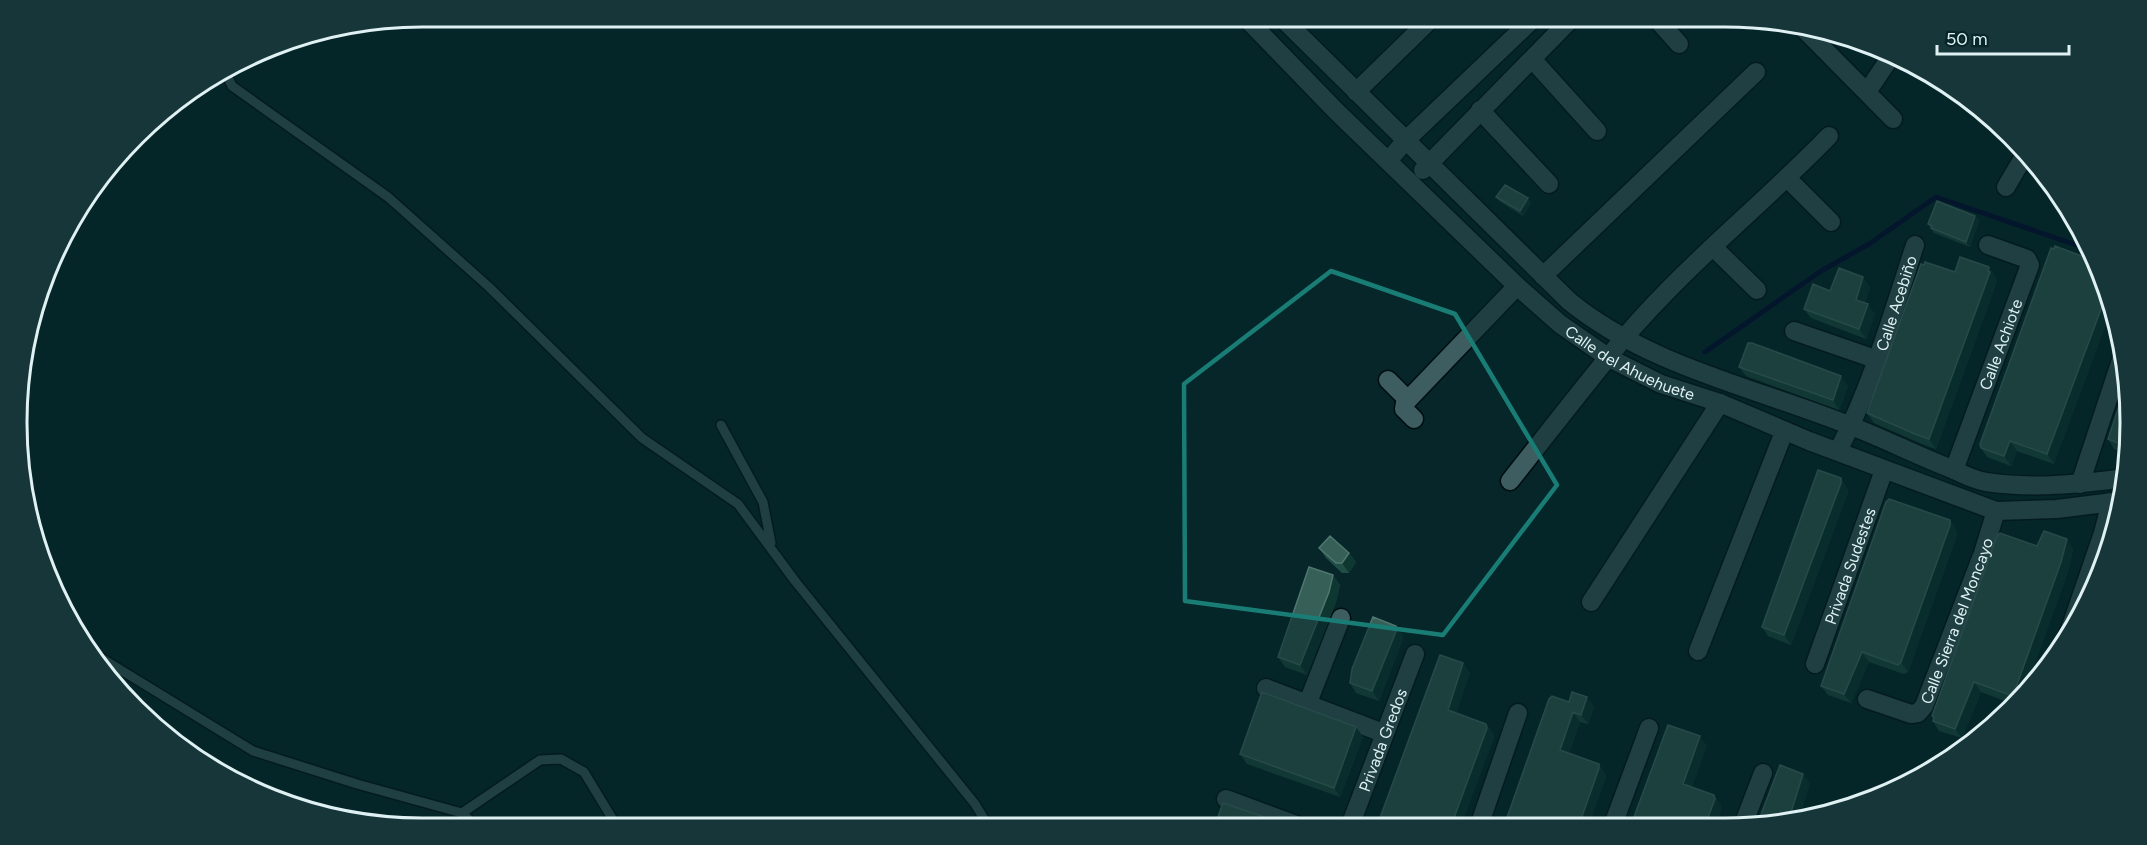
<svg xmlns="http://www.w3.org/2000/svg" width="2147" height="845" font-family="Figtree,sans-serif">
<rect width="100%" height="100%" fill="#062629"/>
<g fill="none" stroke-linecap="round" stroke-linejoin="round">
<path stroke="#000430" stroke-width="5" d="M1705,352L1821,271L1869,244L1936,197L2091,250"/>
<defs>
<path id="lane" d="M224,69L232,86L388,197L489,287L642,438L738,504L795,581L975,804L989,827
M721,425L763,502L771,543
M85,648L253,751L357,784L462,813L478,828
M462,813L540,760L561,759L584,772L618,828"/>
<g id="street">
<path d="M1654,16L1679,44"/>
<path d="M1805,30L1893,119"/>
<path d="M1533,60L1597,131"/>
<path d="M1356,92L1434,16"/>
<path d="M1867,92L1892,55"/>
<path d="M1480,110L1549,184"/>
<path d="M1788,179L1831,222"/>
<path d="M2006,187L2026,153"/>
<path d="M1713,247L1757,290"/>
<path d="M1543,276L1756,72"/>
<path d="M1794,331L1878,360"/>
<path d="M1388,380L1408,400"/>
<path d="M1414,419L1404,409L1405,403L1517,286"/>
<path id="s1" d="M1838,451C1872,386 1892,315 1915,245"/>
<path id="s2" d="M1954,470L2030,265L2027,259L1988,245"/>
<path d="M1510,481C1548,433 1585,385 1624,338C1686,265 1762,205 1829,136"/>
<path d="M2080,484L2123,354"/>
<path d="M1591,602L1720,403"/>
<path d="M2067,638L2103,533L2111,502"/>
<path d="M1698,651L1784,432"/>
<path id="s3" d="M1815,664L1884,470"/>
<path d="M1266,688L1383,733"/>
<path id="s4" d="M1867,699L1911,714L1918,713L1924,706L1983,553L1996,511"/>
<path d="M1307,705L1341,618"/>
<path d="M1226,799L1299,826"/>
<path d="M1613,825L1649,728"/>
<path d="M1743,825L1763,773"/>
<path id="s5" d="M1350,826L1415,654"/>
<path d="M1479,826L1518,713"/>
</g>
<g id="secondary">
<path id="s6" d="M1244,16L1336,111L1517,286L1560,324L1609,358L1661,384L1720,403L1809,441L1996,511L2057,509L2121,501"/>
<path d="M1280,16L1569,301C1650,367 1757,388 1851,426C1885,439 1918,456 1952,469C1962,474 1974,480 1986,482C2032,489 2080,484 2126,478"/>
<path d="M1389,160L1406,140L1536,16"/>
<path d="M1423,170L1574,16"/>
</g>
</defs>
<use href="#lane" stroke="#000e10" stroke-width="12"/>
<use href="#street" stroke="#000e10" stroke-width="21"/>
<use href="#secondary" stroke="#000e10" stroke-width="21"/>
<use href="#lane" stroke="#3e5d60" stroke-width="9"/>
<use href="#street" stroke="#3e5d60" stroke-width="18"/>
<use href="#secondary" stroke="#3e5d60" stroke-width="18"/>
</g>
<path fill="#214e44" d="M1496,197L1531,203L1523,216L1499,201Z
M1975,216L1979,221L1970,247L1934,233L1928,224Z
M2054,249V464L2017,451L2011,466L1987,457L1981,448Z
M1955,272L1996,277L1995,279L1997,281L1936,449L1922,444L1874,423L1867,413Z
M1870,287L1865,303L1875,314L1866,339L1811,318L1804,309L1830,291Z
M1739,367L1848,386L1839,410L1746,376Z
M2130,396L2128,454L2114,449L2108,439Z
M1847,488L1848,492L1791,645L1768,636L1762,627Z
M1950,520L1956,530L1957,535L1908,672L1904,674L1869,662L1851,703L1828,695L1821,686Z
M2037,546L2073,549L2068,572L2025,690L2013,704L1981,692L1962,738L1939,731L1933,721V719L1932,716Z
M1319,548L1349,553L1356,562L1349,573H1342L1326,558Z
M1333,575L1340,585L1336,602L1307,675L1285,667L1278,657Z
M1403,635V639L1379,701L1356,693L1350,683Z
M1587,697L1594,707L1588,724L1580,722L1569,753L1605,773L1606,778L1504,826L1569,702Z
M1356,727L1363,737L1340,797L1247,764L1240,754Z"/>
<path fill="#0e3731" d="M1528,198L1531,203L1523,216L1520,211Z
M1975,216L1979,221L1970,247L1966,242Z
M1989,267L1996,277L1995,279L1997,281L1936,449L1929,439Z
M1863,277L1870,287L1863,309L1856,300Z
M2107,293L2113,306L2054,464L2047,454Z
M1868,304L1875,314L1866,339L1859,329Z
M1841,376L1848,386L1839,410L1833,400Z
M2010,441L2017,451L2011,466L2004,456Z
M1841,478L1847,488L1848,492L1791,645L1784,635Z
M1950,520L1956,530L1957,535L1908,672L1901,662Z
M2067,539L2073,549L2068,572L2025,690L2018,699L2014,693Z
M1349,553L1356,562L1349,573L1342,563Z
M1333,575L1340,585L1336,602L1307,675L1300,665Z
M1396,626L1403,635V639L1379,701L1372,691Z
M1862,652L1869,662L1851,703L1844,694Z
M1463,663L1470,673L1454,720L1448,710Z
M1974,682L1981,692L1962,738L1955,729Z
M1587,697L1594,707L1588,724L1581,715Z
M1573,712L1580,722L1567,759L1560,750Z
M1486,724L1493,733L1494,738L1461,826H1451Z
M1356,727L1363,737L1340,797L1334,788Z
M1700,736L1707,746L1690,793L1683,784Z
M1599,764L1605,773L1606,778L1589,825H1579Z
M1803,774L1810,784L1799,819L1790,821L1789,819Z
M1714,795L1721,805L1722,808L1716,825H1705Z"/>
<path fill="#366057" stroke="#50766f" stroke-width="1.5" d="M1505,185L1528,198L1520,211L1496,197Z
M1937,201L1975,216L1966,242L1931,228L1932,226L1928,224Z
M2055,246L2095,261L2107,293L2047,454L2010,441L2004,456L1981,448L1980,444L2051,248L2054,249Z
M1960,257L1989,267L1988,271L1990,272L1929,439L1915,434L1867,413L1921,264L1924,265L1925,262L1955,272Z
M1839,268L1863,277L1856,300L1868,304L1859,329L1804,309L1813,284L1830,291Z
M1748,343H1752L1841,376L1833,400L1739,367Z
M2127,382L2130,396L2128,447L2108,439Z
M1818,470L1841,478V483L1784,635L1762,627Z
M1889,499L1950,520V525L1901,662L1898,665L1862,652L1844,694L1821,686L1886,502Z
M2044,531L2067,539L2061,562L2014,693L2010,695L1974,682L1955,729L1933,721L1934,717L1932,716L1997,536L2000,533L2037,546Z
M1330,536L1349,553L1342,563H1336L1319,548Z
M1309,567L1333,575L1329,592L1300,665L1278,657Z
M1373,617L1396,626L1397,629L1372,691L1350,683L1352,669Z
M1440,655L1463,663L1448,710L1486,724L1487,728L1451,826H1377Z
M1262,692L1356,727L1334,788L1240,754Z
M1572,692L1587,697L1581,715L1573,712L1560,750L1599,764V768L1579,825L1504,826L1549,699L1552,696L1569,702Z
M1668,725L1700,736L1683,784L1714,795L1715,799L1705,825H1631Z
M1780,765L1803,774L1789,819L1792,821L1778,825H1757Z
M1223,803L1291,826H1218L1215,825Z"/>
<path d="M0 0H2147V845H0ZM1331,271L1455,314L1557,485L1443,635L1185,601L1184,384Z" fill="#062629" fill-opacity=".55" fill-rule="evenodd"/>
<path fill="none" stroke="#197c75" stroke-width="4.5" stroke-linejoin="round" d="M1331,271L1455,314L1557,485L1443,635L1185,601L1184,384Z"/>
<g text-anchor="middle" stroke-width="6" stroke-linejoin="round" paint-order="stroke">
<g font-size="16" fill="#dff1f2" stroke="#062629">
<text dy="6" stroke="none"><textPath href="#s1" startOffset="159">Calle Acebiño</textPath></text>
<text dy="6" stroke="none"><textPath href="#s2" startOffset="134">Calle Achiote</textPath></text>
<text dy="6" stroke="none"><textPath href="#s6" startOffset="522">Calle del Ahuehuete</textPath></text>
<text dy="6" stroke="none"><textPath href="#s3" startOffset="104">Privada Sudestes</textPath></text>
<text dy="6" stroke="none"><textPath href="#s4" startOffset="154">Calle Sierra del Moncayo</textPath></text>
<text dy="6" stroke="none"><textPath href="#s5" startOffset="92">Privada Gredos</textPath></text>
</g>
</g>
<path d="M0 0H2147V845H0ZM422 27H1725A395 395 0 0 1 2120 422V423A395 395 0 0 1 1725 818H422A395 395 0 0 1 27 423V422A395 395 0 0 1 422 27Z" fill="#173639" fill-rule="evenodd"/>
<path fill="none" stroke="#dff1f2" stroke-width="3" d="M422 27H1725A395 395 0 0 1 2120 422V423A395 395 0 0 1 1725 818H422A395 395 0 0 1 27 423V422A395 395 0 0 1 422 27Z"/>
<path d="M1937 45v9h132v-9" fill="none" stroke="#dff1f2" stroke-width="3"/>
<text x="1946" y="45" font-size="18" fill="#dff1f2" stroke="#062629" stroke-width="4.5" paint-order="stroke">50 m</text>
</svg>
